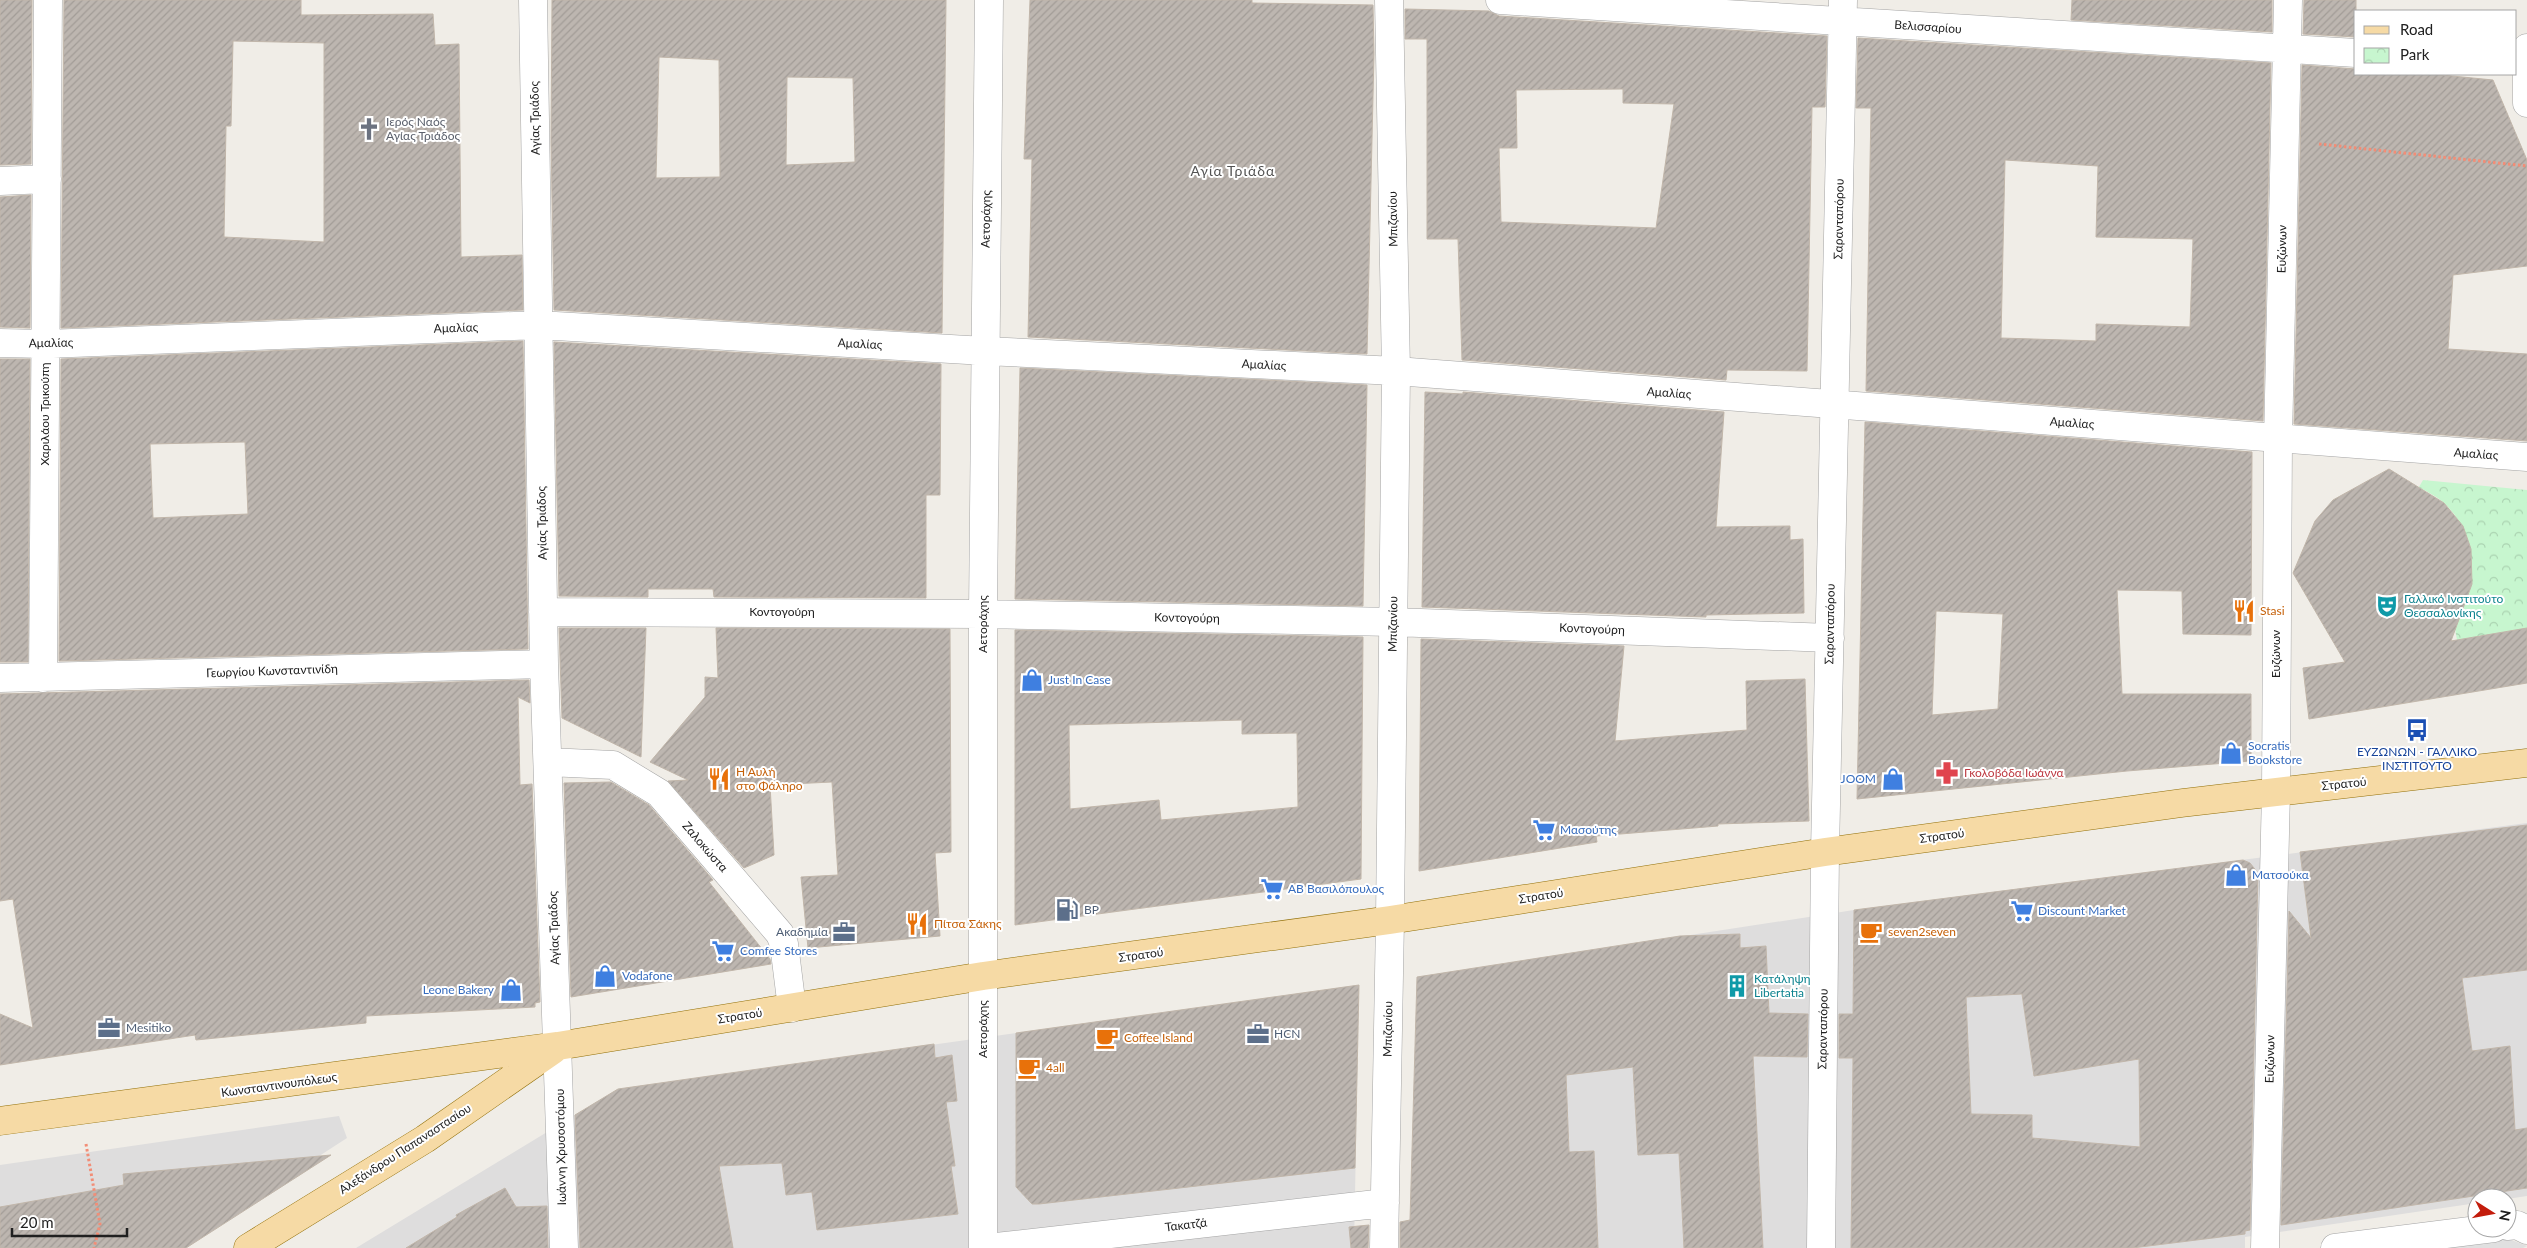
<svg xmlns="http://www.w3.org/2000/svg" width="2527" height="1248" font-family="Lato,sans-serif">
<defs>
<pattern id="park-crowns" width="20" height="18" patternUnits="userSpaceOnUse" patternTransform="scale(1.25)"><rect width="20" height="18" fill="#c7f6cf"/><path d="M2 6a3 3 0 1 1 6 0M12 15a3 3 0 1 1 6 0" fill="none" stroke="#abd3b1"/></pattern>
<pattern id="building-hatch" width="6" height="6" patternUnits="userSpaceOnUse" patternTransform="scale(1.25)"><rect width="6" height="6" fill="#bdb6b0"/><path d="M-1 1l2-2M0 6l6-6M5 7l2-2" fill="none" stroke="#a29c97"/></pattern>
</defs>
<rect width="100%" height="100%" fill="#f0ede7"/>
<path fill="#dedddd" d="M2527,823V1196L2507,1199L2477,1198V1203L2245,1237V1248H1409L1417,977L1854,910Z
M1359,985L1354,1248H356L618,1089Z
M339,1116L347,1138L177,1248H0V1165Z"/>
<path fill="url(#park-crowns)" d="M2423,480L2527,490V628L2457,640L2454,623C2479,585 2479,537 2445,504C2438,497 2427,492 2419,487Z"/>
<path fill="#e0e0e0" d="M2501,1236L2527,1246L2523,1248H2407Z"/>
<path fill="url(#building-hatch)" stroke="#c1b6aa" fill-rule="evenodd" d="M0,0H32L31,164L0,165Z
M64,0H301V15L433,14L435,45L459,44L461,257L522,255L523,310L61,328ZM233,41L324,43V242L224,237L226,126H231Z
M552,0H946L942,333L554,310L551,141ZM659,57L719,60L720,177L656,178ZM787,77L853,78L855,162L786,165Z
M1030,0H1252V3L1373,5L1374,54L1367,354L1028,337L1032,159H1024Z
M2072,0H2272V32L2071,20Z
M2304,0H2356V37L2303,34Z
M1405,9L1489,11L1499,16L1827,36L1825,107H1812L1807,371L1727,370L1726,380L1462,360L1458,239H1427V39H1405ZM1623,89V103L1674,104L1656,228L1501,222L1499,148H1517L1516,90Z
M1858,38L2271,63L2263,421L1866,391L1871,108H1856ZM2005,160L2098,166L2096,237L2193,239L2190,327L2096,324V341L2001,338Z
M2302,65L2356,69V74H2432L2493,80L2527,160V266L2453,275L2448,349L2527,354V441L2294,424Z
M31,195L30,328L0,327V197Z
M523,341L528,649L59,661L61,359ZM245,442L248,514L153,518L150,444Z
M554,342L941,364L940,495H926V598L714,597L713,589H648V597L559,596Z
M0,359H30L28,662H0Z
M1020,368L1367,385L1363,606L1015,599Z
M1425,392L1463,394V392L1724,412L1716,527L1790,526V540L1803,539L1804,613L1706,615V617L1422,607Z
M1865,422L2252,452L2251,635L2183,634L2182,591L2117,590L2122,694H2251V761L2127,771L1857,799ZM1936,611L2003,614L1998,709L1932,715Z
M2389,469L2444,503L2463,526L2471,549L2472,584L2451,641L2527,628V683L2309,719L2303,668L2345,662L2293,573L2315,521L2333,500Z
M559,628H646L641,757L562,718Z
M716,628L950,629L951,852L935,853L940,936L808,948L801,877L838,875L832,782L770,785L774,855L744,868L668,781L688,780L650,762L705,697V677L718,678Z
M1015,630L1363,637L1361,879L1015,925ZM1242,720V734L1297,733L1298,807L1161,820L1159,800L1070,809L1069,725Z
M1421,639L1624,646L1615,741L1747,730L1746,681L1805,679L1809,821L1718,824V826L1596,836L1597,842L1419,871Z
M529,680L530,703L518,697L520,785L532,784L540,1002L535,1003V1007L366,1016V1023L196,1040L195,1035L0,1065V1014L33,1028L13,899L0,901V694Z
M611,782L649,805L713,880L709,882L770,959L771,964L571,997L564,783Z
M2527,825V970L2462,978L2472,1051L2510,1046L2515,1130L2527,1128V1188L2281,1225L2289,911L2311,938L2300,852Z
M2243,860L2250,863L2258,873L2250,1230L2245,1231V1234L2132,1248H1851L1853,1058H1839V1014H1853L1854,910ZM2022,994L2034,1076L2139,1059L2140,1147L2032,1138V1115L1971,1114L1966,997Z
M1740,934V948L1766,946L1769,1013L1808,1014L1807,1057L1753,1056L1763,1248H1684L1679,1153L1638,1155L1633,1067L1566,1075L1569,1152L1594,1151L1598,1248H1400V1222L1410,1220L1417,977L1680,936Z
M1359,985L1355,1168L1039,1204H1032L1016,1187V1033Z
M934,1044L935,1058L952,1055L957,1101L946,1102L955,1166H951L958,1214L817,1230L812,1192L786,1195L782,1163L719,1166L733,1248H580L575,1115L618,1089Z
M331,1155L186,1248H0V1207L124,1185L123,1174Z
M505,1188L516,1207L547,1206L548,1248H406L457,1217L456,1215Z
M1369,1225L1368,1248H1351L1349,1227Z"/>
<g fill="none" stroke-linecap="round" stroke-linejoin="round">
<defs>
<path id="minor" d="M533,0L544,664L564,1248
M1500,0L2356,53
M2527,48V103
M0,181L47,179
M0,343L46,344L538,325L985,351L1396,371L2527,457
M543,612L983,614L1393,622L1830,638
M0,678L544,664
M43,678L48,0
M548,762L613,765L659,793L780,934L784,944L792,1008
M2507,1226L2517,1225L2527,1230
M983,1248V614L989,0
M987,1248L1385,1203
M1384,1248L1390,920L1396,371L1389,0
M1821,1248L1825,852L1843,0
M2265,1248L2276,792L2278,439L2288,0
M2335,1248L2494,1228"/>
<path id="major" d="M0,1121L558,1046L983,976L1390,920L1825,852L2182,803L2527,763
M248,1248L425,1139L553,1050"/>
</defs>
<use href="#minor" stroke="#a4a4a4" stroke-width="29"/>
<use href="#major" stroke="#927009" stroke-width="29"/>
<path stroke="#f28d76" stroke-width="3" stroke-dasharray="2.5 2.5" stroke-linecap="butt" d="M2319,144L2527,166
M86,1144L100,1224L94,1248"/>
<use href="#minor" stroke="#fff" stroke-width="28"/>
<use href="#major" stroke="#f6daa5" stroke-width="28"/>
</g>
<defs>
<symbol id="church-bare" viewBox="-9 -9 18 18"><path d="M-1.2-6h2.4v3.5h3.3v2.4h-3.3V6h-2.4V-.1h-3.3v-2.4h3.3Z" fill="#6b7280" stroke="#fff" stroke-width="2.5" paint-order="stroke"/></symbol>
<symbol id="theatre-bare" viewBox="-9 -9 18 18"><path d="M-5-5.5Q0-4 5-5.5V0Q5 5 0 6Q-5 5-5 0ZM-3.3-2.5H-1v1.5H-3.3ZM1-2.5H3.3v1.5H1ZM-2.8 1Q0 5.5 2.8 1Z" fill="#0f9aa8" stroke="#fff" stroke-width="2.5" paint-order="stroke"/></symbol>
<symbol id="restaurant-bare" viewBox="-9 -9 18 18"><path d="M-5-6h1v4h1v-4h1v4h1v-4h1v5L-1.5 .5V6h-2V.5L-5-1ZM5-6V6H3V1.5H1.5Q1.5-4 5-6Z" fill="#e8710a" stroke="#fff" stroke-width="2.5" paint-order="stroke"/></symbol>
<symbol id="shop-bare" viewBox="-9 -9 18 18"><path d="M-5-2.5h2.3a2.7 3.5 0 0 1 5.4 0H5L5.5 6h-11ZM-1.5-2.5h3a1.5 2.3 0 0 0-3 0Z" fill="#3f7fe0" stroke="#fff" stroke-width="2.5" paint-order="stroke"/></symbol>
<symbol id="bus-bare" viewBox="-9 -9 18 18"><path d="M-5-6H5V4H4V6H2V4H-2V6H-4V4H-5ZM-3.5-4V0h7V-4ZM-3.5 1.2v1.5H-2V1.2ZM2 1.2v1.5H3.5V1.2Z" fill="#1a4fb4" stroke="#fff" stroke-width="2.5" paint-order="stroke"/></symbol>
<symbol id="pharmacy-bare" viewBox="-9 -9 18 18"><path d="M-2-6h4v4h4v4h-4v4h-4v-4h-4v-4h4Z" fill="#e0444e" stroke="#fff" stroke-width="2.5" paint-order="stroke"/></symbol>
<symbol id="supermarket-bare" viewBox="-9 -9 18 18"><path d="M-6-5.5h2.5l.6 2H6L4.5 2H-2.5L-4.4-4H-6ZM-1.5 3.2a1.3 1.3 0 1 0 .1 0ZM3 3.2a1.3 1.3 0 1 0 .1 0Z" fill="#3f7fe0" stroke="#fff" stroke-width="2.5" paint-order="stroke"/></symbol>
<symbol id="fuel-bare" viewBox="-9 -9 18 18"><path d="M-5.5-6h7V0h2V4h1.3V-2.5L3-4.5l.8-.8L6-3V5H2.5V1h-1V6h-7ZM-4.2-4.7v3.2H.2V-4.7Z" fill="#5c6f8a" stroke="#fff" stroke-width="2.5" paint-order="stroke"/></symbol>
<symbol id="office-bare" viewBox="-9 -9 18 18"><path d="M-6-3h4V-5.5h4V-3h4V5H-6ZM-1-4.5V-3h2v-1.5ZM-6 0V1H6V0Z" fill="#5c6f8a" stroke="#fff" stroke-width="2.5" paint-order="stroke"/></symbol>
<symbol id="cafe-bare" viewBox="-9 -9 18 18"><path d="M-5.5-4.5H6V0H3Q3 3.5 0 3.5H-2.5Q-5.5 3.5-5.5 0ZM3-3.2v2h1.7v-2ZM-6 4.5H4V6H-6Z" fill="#e8710a" stroke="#fff" stroke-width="2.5" paint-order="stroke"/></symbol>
<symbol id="building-bare" viewBox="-9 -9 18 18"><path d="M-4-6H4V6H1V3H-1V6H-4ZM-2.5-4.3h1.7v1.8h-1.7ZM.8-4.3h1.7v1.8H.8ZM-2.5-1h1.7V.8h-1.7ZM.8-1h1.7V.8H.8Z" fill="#0f9aa8" stroke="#fff" stroke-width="2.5" paint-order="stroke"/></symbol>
</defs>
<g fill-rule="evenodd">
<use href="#church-bare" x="353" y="113" width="32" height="32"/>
<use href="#theatre-bare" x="2371" y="590" width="32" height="32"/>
<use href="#restaurant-bare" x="2228" y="595" width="32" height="32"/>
<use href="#shop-bare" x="1016" y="664" width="32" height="32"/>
<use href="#bus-bare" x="2401" y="714" width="32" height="32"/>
<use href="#shop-bare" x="2215" y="737" width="32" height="32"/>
<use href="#pharmacy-bare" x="1931" y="757" width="32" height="32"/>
<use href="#restaurant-bare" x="703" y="763" width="32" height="32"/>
<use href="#shop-bare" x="1877" y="763" width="32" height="32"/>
<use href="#supermarket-bare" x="1528" y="814" width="32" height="32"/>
<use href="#shop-bare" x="2220" y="859" width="32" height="32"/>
<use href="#supermarket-bare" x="1256" y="873" width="32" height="32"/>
<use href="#fuel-bare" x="1051" y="894" width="32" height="32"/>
<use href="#supermarket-bare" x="2006" y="895" width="32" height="32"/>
<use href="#restaurant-bare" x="901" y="908" width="32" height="32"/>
<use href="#office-bare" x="828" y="916" width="32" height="32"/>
<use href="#cafe-bare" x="1855" y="916" width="32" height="32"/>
<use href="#supermarket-bare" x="707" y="935" width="32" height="32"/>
<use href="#shop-bare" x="589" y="960" width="32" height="32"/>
<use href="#building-bare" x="1721" y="970" width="32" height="32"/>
<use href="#shop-bare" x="495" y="974" width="32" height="32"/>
<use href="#office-bare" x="93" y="1012" width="32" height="32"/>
<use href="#office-bare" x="1242" y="1018" width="32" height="32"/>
<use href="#cafe-bare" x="1091" y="1022" width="32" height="32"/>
<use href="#cafe-bare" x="1013" y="1052" width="32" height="32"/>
</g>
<g text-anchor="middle" stroke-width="4" stroke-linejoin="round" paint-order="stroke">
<g font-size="12" fill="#202020" stroke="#fff">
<text transform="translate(1928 27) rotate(4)" y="4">Βελισσαρίου</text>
<text transform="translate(535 118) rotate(-91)" y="4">Αγίας Τριάδος</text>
<text transform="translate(986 219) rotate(-89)" y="4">Αετοράχης</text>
<text transform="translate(1393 219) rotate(-91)" y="4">Μπιζανίου</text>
<text transform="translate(1839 219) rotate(-89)" y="4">Σαρανταπόρου</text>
<text transform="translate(2282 249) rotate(-89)" y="4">Ευζώνων</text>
<text transform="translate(456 328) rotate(-2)" y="4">Αμαλίας</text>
<text transform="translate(51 343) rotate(-1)" y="4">Αμαλίας</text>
<text transform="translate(860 344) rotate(3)" y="4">Αμαλίας</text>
<text transform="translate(1264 365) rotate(3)" y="4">Αμαλίας</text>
<text transform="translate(1669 393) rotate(4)" y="4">Αμαλίας</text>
<text transform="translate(45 414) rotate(-90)" y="4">Χαριλάου Τρικούπη</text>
<text transform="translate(2072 423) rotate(4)" y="4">Αμαλίας</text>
<text transform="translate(2476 454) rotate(4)" y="4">Αμαλίας</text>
<text transform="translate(542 523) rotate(-91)" y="4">Αγίας Τριάδος</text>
<text x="782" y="616">Κοντογούρη</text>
<text transform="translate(1187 618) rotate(1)" y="4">Κοντογούρη</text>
<text transform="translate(983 624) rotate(-90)" y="4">Αετοράχης</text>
<text transform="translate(1393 624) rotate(-89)" y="4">Μπιζανίου</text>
<text transform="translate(1830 624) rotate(-89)" y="4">Σαρανταπόρου</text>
<text transform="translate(1592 629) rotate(2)" y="4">Κοντογούρη</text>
<text transform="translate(2276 654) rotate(-90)" y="4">Ευζώνων</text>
<text transform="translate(272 671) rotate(-2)" y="4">Γεωργίου Κωνσταντινίδη</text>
<text transform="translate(2344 784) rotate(-6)" y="4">Στρατού</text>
<text transform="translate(1942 836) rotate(-8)" y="4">Στρατού</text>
<text transform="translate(705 847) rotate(49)" y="4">Ζαλοκώστα</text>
<text transform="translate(1541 896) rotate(-9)" y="4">Στρατού</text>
<text transform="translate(554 928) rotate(-92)" y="4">Αγίας Τριάδος</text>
<text transform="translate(1141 955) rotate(-8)" y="4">Στρατού</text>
<text transform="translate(740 1016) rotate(-9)" y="4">Στρατού</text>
<text transform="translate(983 1029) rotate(-90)" y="4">Αετοράχης</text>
<text transform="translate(1388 1029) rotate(-89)" y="4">Μπιζανίου</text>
<text transform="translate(1823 1029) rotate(-89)" y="4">Σαρανταπόρου</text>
<text transform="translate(2270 1059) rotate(-89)" y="4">Ευζώνων</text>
<text transform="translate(279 1085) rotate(-8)" y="4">Κωνσταντινουπόλεως</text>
<text transform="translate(561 1147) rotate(-91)" y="4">Ιωάννη Χρυσοστόμου</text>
<text transform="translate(405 1149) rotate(-33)" y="4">Αλεξάνδρου Παπαναστασίου</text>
<text transform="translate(1186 1225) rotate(-7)" y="4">Τακατζά</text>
</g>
<g font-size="12" fill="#5b616d" stroke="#fff" text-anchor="start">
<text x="386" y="126">Ιερός Ναός<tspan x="386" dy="14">Αγίας Τριάδος</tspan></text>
</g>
<g font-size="12" fill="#0d838f" stroke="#fff" text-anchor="start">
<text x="2404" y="603">Γαλλικό Ινστιτούτο<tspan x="2404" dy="14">Θεσσαλονίκης</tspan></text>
<text x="1754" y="983">Κατάληψη<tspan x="1754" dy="14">Libertatia</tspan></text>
</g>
<g font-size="12" fill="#c56008" stroke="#fff" text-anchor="start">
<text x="2260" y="615">Stasi</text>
<text x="736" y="776">Η Αυλή<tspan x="736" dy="14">στο Φάληρο</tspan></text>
<text x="934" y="928">Πίτσα Σάκης</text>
<text x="1888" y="936">seven2seven</text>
<text x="1124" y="1042">Coffee Island</text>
<text x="1046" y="1072">4all</text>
</g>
<g font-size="12" fill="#366cbe" stroke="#fff" text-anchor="start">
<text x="1048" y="684">Just In Case</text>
<text x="2248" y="750">Socratis<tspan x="2248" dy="14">Bookstore</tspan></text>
<text x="1876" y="783" text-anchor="end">JOOM</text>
<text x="1560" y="834">Μασούτης</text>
<text x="2252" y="879">Ματσούκα</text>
<text x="1288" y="893">ΑΒ Βασιλόπουλος</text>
<text x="2038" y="915">Discount Market</text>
<text x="740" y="955">Comfee Stores</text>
<text x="622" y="980">Vodafone</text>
<text x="494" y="994" text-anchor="end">Leone Bakery</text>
</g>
<g font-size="12" fill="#164399" stroke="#fff">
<text x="2417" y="756">ΕΥΖΩΝΩΝ - ΓΑΛΛΙΚΟ<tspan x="2417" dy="14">ΙΝΣΤΙΤΟΥΤΟ</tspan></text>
</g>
<g font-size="12" fill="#be3a42" stroke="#fff" text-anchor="start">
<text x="1964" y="777">Γκολοβόδα Ιωάννα</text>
</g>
<g font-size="12" fill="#4e5e75" stroke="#fff" text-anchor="start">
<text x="1084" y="914">BP</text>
<text x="828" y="936" text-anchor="end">Ακαδημία</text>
<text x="126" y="1032">Mesitiko</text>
<text x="1274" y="1038">HCN</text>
</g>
<g font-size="14" letter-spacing="1" fill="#535353" stroke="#fff">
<text x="1233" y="176">Αγία Τριάδα</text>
</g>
</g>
<rect x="2354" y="10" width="162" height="65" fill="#ffffff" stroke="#a6a6a6"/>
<rect x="2364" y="26" width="25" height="8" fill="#f6daa5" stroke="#a6a6a6"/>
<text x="2400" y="35" font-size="15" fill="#202020">Road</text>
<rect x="2364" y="48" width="25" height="15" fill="url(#park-crowns)" stroke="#a6a6a6"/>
<text x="2400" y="60" font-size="15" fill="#202020">Park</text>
<g transform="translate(2492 1213) rotate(101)"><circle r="24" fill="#ffffff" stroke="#a6a6a6"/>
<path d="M0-4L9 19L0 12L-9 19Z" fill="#c31c0c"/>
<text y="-8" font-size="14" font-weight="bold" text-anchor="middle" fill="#202020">N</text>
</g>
<path d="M12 1228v8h115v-8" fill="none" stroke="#202020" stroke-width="2.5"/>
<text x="20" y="1228" font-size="15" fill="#202020" stroke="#ffffff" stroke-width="4" paint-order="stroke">20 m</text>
</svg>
